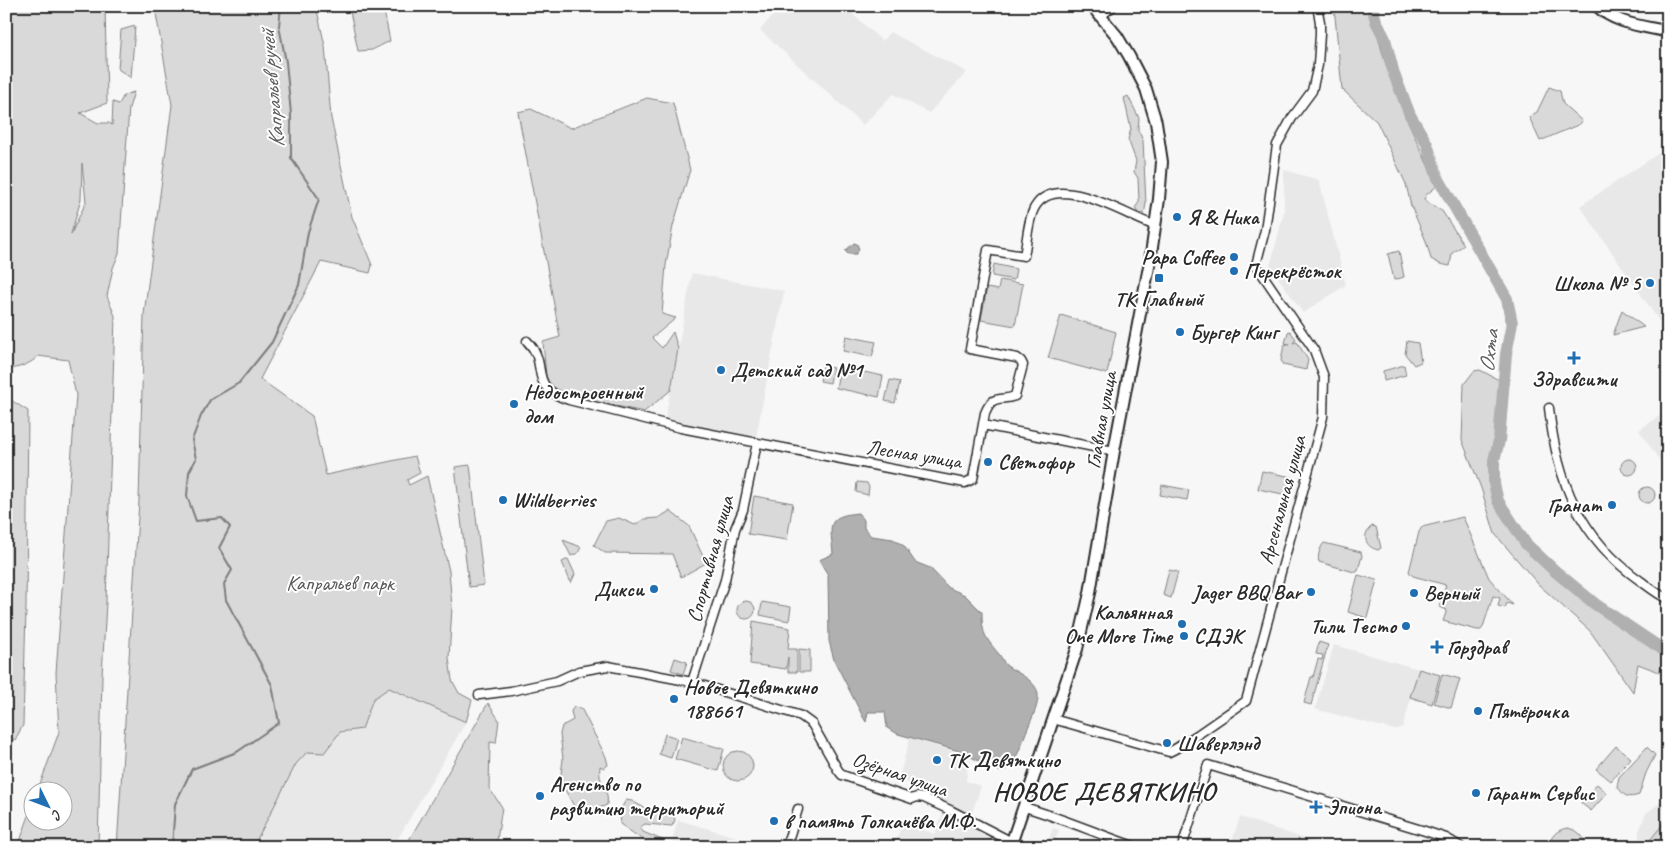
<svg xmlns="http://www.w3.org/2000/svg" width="1674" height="853" font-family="Caveat,sans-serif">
<rect width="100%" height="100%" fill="#f7f7f7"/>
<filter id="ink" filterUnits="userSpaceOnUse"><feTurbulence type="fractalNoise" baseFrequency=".02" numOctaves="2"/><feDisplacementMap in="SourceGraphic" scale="10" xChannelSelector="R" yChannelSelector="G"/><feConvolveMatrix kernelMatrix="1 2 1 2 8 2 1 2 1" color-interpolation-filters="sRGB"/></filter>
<g filter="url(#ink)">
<path fill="#e8e8e8" d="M781,6H844L882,41L890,32L967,72L929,113L893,94L863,125L760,30Z
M1668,147V334L1580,206Z
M1284,170L1319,180L1346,285L1303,313L1270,266L1284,212Z
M692,273L784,291L756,437L665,419Z
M1668,410V473L1639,430Z
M1334,645L1440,675L1432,704L1411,698L1403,727L1394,730L1315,709Z
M389,687L466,722L393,847H253L296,763L307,752L324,753L339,732L362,729L373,699Z
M910,738L969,756L966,781L981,786L971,816L913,788L901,777L900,774Z
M1668,797V847H1639V831L1646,813Z
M944,810L1003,839L1000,847H894L902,823L935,834Z
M1240,817L1329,847H1230Z
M678,820L743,839L740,847H670Z
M1053,828L1059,830L1053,847H1046Z"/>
<path fill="#d9d9d9" stroke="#828282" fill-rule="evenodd" d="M6,6H105L107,103L80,113L98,123H109L112,125L113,102L119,104L124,95L134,92L129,108L119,253L113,268L107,296L115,316L106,602L102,676L98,847H18L32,807V820H62V790H38L59,732L56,673L76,395L68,360L38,356C33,363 15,370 6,369ZM82,163L86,202L71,234L81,199Z
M158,6H316L325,46L331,118L352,217L372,265L370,273L321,262L260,379L312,416L326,475L415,456L420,473L407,480L409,485L427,476L449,571L452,607L449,658L452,680L459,693L472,700L466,722L389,688L373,699L362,729L340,732L324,753L307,752L296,764L253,847H117L139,501L144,314L172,105L155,8Z
M349,6H383L390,41L372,50L358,51Z
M1334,6H1373C1380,70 1412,128 1437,186L1426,195L1424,200L1442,211L1464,245L1452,253L1450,266L1440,264L1431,259L1426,241L1411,206L1406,184L1377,122L1342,89Z
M135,26L131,78L118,69L121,30Z
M1549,87L1560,91L1563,104L1582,121L1580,124L1540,141L1529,117L1537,112Z
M1128,96L1139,118L1138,130L1143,140L1146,204L1144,214L1138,213L1135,208L1139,202L1138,178L1134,172L1136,161L1128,139L1131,129L1124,98Z
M647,98L673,103L690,170L673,226L666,265L662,314L676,318L652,338L662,348L673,332L678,349L671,390L644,412L560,394L550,387L546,376L543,342L560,337L518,112L531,109L571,128Z
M1399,251L1404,277L1394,280L1388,254Z
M994,264L1016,269L1014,280L992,276Z
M1000,280L1023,284L1015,326L981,320L987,288L998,290Z
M1622,310L1644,327L1613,335Z
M1061,315L1116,332L1107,374L1048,358Z
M1290,331L1296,339L1293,343L1297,342L1308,360L1306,370L1283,365L1281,360L1284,345L1289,344L1285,343L1288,332Z
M846,336L876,342L872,357L843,351Z
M1407,341L1418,343L1421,362L1414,365L1405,354Z
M1404,365L1406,375L1384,381L1383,371Z
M823,366L833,368L830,383L820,381Z
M840,367L883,376L879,397L836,388Z
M1480,370L1499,380L1497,425L1490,477L1497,501L1523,545L1559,578L1605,614L1668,656L1659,672L1638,664L1633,692L1590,631L1538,584L1495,534L1481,488L1462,440L1464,384L1474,371Z
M890,380L900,382L895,403L885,401Z
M6,397L28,411L26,609L23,725L15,740L6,739Z
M1621 467a8 8 0 1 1 16 0a8 8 0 1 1-16 0Z
M470,465L484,585L469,587L455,467Z
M1262,471L1292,477L1288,495L1258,489Z
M857,482L867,483L869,487L868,495L856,492Z
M1162,485L1189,490L1187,500L1160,495Z
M1639 495a8 8 0 1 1 16 0a8 8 0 1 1-16 0Z
M754,496L793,503L787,540L748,534Z
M670,511L689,526L706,563L681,577L672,554L605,553L594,545L606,521L619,518L635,525L644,519L658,518Z
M1463,517L1489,578L1513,605L1507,603L1505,608L1498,606L1500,598L1493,596L1483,627L1481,630H1477L1443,621L1447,610L1439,607L1446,585L1413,576L1409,572L1419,532L1422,527Z
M1372,526L1376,527L1381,548L1378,550C1365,547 1361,535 1372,526Z
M563,540L581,547L578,553L571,556Z
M1324,543L1361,552L1362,556L1358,570L1354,572L1319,562C1317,557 1320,547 1324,543Z
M568,559L575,574L571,583L562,562Z
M1169,570L1178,572L1171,598L1163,595Z
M1358,575L1377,580L1367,618L1348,612Z
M737 610a9 9 0 1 1 18 0a9 9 0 1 1-18 0Z
M762,602L791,607L789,621L760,615Z
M753,621L790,628L788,649H797V672H788V657L786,669L750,664Z
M1319,642L1328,645L1311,705L1304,703L1311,677H1313L1318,659L1322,660L1323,655L1316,654Z
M799,649L810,650V672H799Z
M675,658L687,662L683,674L671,670Z
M1419,669L1440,675L1432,704L1410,697Z
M1442,674L1460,679L1451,708L1434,703Z
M488,703L499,720L496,743L490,742L489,788L502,807L496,847H405Z
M574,707L581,708L606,757L608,765L604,768L600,766C597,785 610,787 607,805L599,808L595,815L584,813L575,808L564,788L561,774L563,759L560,734L562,726L573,720L571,711Z
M665,734L677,738L671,758L659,754Z
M682,737L724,749L718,771L675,759Z
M1616,746L1631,758L1611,781L1596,769Z
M1647,747L1655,755L1646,773L1639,795C1627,799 1624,796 1617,786L1619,777Z
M723 766a15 15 0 1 1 30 0a15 15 0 1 1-30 0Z
M1597,784L1607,793L1591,811L1581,803Z
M626,800L632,801L650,811C659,806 672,809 675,820L672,826L645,824L640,827L643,832L662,840L663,844L661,847H653L620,824L622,807Z
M1668,818V847H1659L1650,840Z
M1567,828C1578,830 1585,836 1586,847H1549C1550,836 1557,830 1567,828Z"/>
<path fill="#b0b0b0" stroke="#7b7b7b" d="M854,243L857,244L859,249L856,254H848L845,251Z
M858,513L864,520V528L871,536L893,539L904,546L915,562L930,568L949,588L965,595L982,612C982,634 985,637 998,653C1002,657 1003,663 1007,666C1017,673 1036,680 1038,694C1039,708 1028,725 1024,738C1019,751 1014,767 1001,772L959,751L898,734L887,728L885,712H868L866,722L863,717L834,660L829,641L828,575L819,560L833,554C831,527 824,516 858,513Z"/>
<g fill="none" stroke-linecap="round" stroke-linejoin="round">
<path stroke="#7b7b7b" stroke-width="2" d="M172,847L175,804L192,769L237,752L279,723L272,685L226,600L224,584L232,570L219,548L230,527L222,518L196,521L187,496L189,472L196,459L192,440L201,416L210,400L239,383L272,342L299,285L308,232L319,199L291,158V114L286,62L279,26L281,6"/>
<path stroke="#b0b0b0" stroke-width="12" d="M1372,6L1376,21L1385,39L1394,74L1410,115L1427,144L1437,176L1507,299L1512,323L1506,354L1499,441L1494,460V484L1498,501L1526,544L1555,571L1595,604L1668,653"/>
<defs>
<path id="street" d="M1101,16L1113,6
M527,341C551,365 525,386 569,400L681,428L965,483L973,479L985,413C993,393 1000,402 1015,396L1023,365L1021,361L1017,358L970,349L988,250L1024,256C1027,242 1028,218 1035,207C1057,170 1128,217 1156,226
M1549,408C1557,481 1579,538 1642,582C1650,588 1659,595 1668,599
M983,425L1114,451
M692,682L725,580L735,529L743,510L757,443
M479,695L511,691L557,681L579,671L608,666L692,682L801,716L812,724L838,770L842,775L912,799L917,797L924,798L952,811L1012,842
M1053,719L1169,752L1175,749L1197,735L1246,701L1323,417L1324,377L1314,350L1256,265L1265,230L1277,145L1292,118L1312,91L1318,65L1320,34V22L1317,6
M1024,807C1062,818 1098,834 1136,847
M786,847L798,809
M1182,847L1208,765L1425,831L1446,838L1461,847"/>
<path id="secondary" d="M1597,6C1615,24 1644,26 1668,32
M1010,847L1077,649L1090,593L1114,451L1150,261L1159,199L1162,162L1156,122L1146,89L1129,56L1117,36L1092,6"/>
</defs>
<use href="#street" stroke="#2b2b2b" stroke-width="11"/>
<use href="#secondary" stroke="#2b2b2b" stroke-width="14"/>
<use href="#street" stroke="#fff" stroke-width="8"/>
<use href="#secondary" stroke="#fff" stroke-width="10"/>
</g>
</g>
<g fill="#1f6fb2" stroke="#fff" stroke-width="2">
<circle cx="1177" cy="217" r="5"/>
<circle cx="1234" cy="257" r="5"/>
<circle cx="1234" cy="271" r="5"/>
<rect x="1154" y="273" width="10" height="10" rx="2.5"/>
<circle cx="1650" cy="283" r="5"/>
<circle cx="1180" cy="332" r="5"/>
<path d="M1571.5 350.5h5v5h5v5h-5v5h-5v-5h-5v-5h5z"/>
<circle cx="721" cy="370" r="5"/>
<circle cx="514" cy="404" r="5"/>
<circle cx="988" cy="462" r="5"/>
<circle cx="503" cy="500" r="5"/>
<circle cx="1612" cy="505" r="5"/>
<circle cx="654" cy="589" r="5"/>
<circle cx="1311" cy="592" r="5"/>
<circle cx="1414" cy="593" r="5"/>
<circle cx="1182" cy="624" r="5"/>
<circle cx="1406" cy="626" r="5"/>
<circle cx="1184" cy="636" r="5"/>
<path d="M1434.5 639.5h5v5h5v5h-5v5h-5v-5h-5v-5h5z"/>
<circle cx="674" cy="699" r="5"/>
<circle cx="1478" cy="711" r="5"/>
<circle cx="1167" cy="743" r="5"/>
<circle cx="937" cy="760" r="5"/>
<circle cx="1476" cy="793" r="5"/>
<circle cx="540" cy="796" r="5"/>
<path d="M1313.5 799.5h5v5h5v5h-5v5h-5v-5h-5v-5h5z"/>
<circle cx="774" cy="821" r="5"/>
</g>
<g text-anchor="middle" stroke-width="4" stroke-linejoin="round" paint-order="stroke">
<g font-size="21" font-weight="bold" fill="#2b2b2b" stroke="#fff" text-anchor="start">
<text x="1187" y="224">Я &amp; Ника</text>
<text x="1224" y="264" text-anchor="end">Papa Coffee</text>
<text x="1244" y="278">Перекрёсток</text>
<text x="1640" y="290" text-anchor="end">Школа № 5</text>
<text x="1159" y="306" text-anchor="middle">ТК Главный</text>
<text x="1190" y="339">Бургер Кинг</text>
<text x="731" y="377">Детский сад №1</text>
<text x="1574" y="386" text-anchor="middle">Здравсити</text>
<text x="524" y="399">Недостроенный<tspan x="524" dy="24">дом</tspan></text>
<text x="998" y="469">Светофор</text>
<text x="513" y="507">Wildberries</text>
<text x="1602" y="512" text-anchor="end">Гранат</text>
<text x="644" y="596" text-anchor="end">Дикси</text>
<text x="1301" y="599" text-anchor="end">Jager BBQ Bar</text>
<text x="1424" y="600">Верный</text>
<text x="1172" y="619" text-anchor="end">Кальянная<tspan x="1172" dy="24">One More Time</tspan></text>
<text x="1396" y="633" text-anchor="end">Тили Тесто</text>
<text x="1194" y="643">СДЭК</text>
<text x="1447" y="654">Горздрав</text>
<text x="684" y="694">Новое Девяткино<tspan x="684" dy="24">188661</tspan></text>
<text x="1488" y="718">Пятёрочка</text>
<text x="1177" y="750">Шаверлэнд</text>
<text x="947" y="767">ТК Девяткино</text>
<text x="550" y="791">Агенство по<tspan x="550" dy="24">развитию территорий</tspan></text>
<text x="1486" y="800">Гарант Сервис</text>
<text x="1327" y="814">Эпиона</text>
<text x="784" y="828">в память Толкачёва М.Ф.</text>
</g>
<g font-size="21" fill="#2b2b2b" stroke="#fff">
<text transform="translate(1101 420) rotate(-80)" y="7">Главная улица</text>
<text transform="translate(914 454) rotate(9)" y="7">Лесная улица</text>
<text transform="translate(1282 500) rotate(-75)" y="7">Арсенальная улица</text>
<text transform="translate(710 559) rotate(-75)" y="7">Спортивная улица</text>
<text transform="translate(900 774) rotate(19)" y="7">Озёрная улица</text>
</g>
<g font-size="21" fill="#565656" stroke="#fff">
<text x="340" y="590">Капральев парк</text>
</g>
<g font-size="22" font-style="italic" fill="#5a5a5a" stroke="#fff">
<text transform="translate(271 89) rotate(-95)" y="8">Капральев ручей</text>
<text transform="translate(1488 351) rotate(-83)" y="8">Охта</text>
</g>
<g font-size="26" font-weight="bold" letter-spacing="1" fill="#2b2b2b" stroke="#fff">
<text x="1104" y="800">НОВОЕ ДЕВЯТКИНО</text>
</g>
</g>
<rect width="1674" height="853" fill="none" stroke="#fff" stroke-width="25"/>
<rect x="12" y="12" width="1649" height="828" fill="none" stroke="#2b2b2b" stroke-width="2" filter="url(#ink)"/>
<g transform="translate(48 806) rotate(132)"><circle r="24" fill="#ffffff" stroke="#aaaaaa"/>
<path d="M0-4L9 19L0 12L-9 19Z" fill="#1f6fb2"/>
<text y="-8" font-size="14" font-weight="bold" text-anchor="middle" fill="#2b2b2b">С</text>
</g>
</svg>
